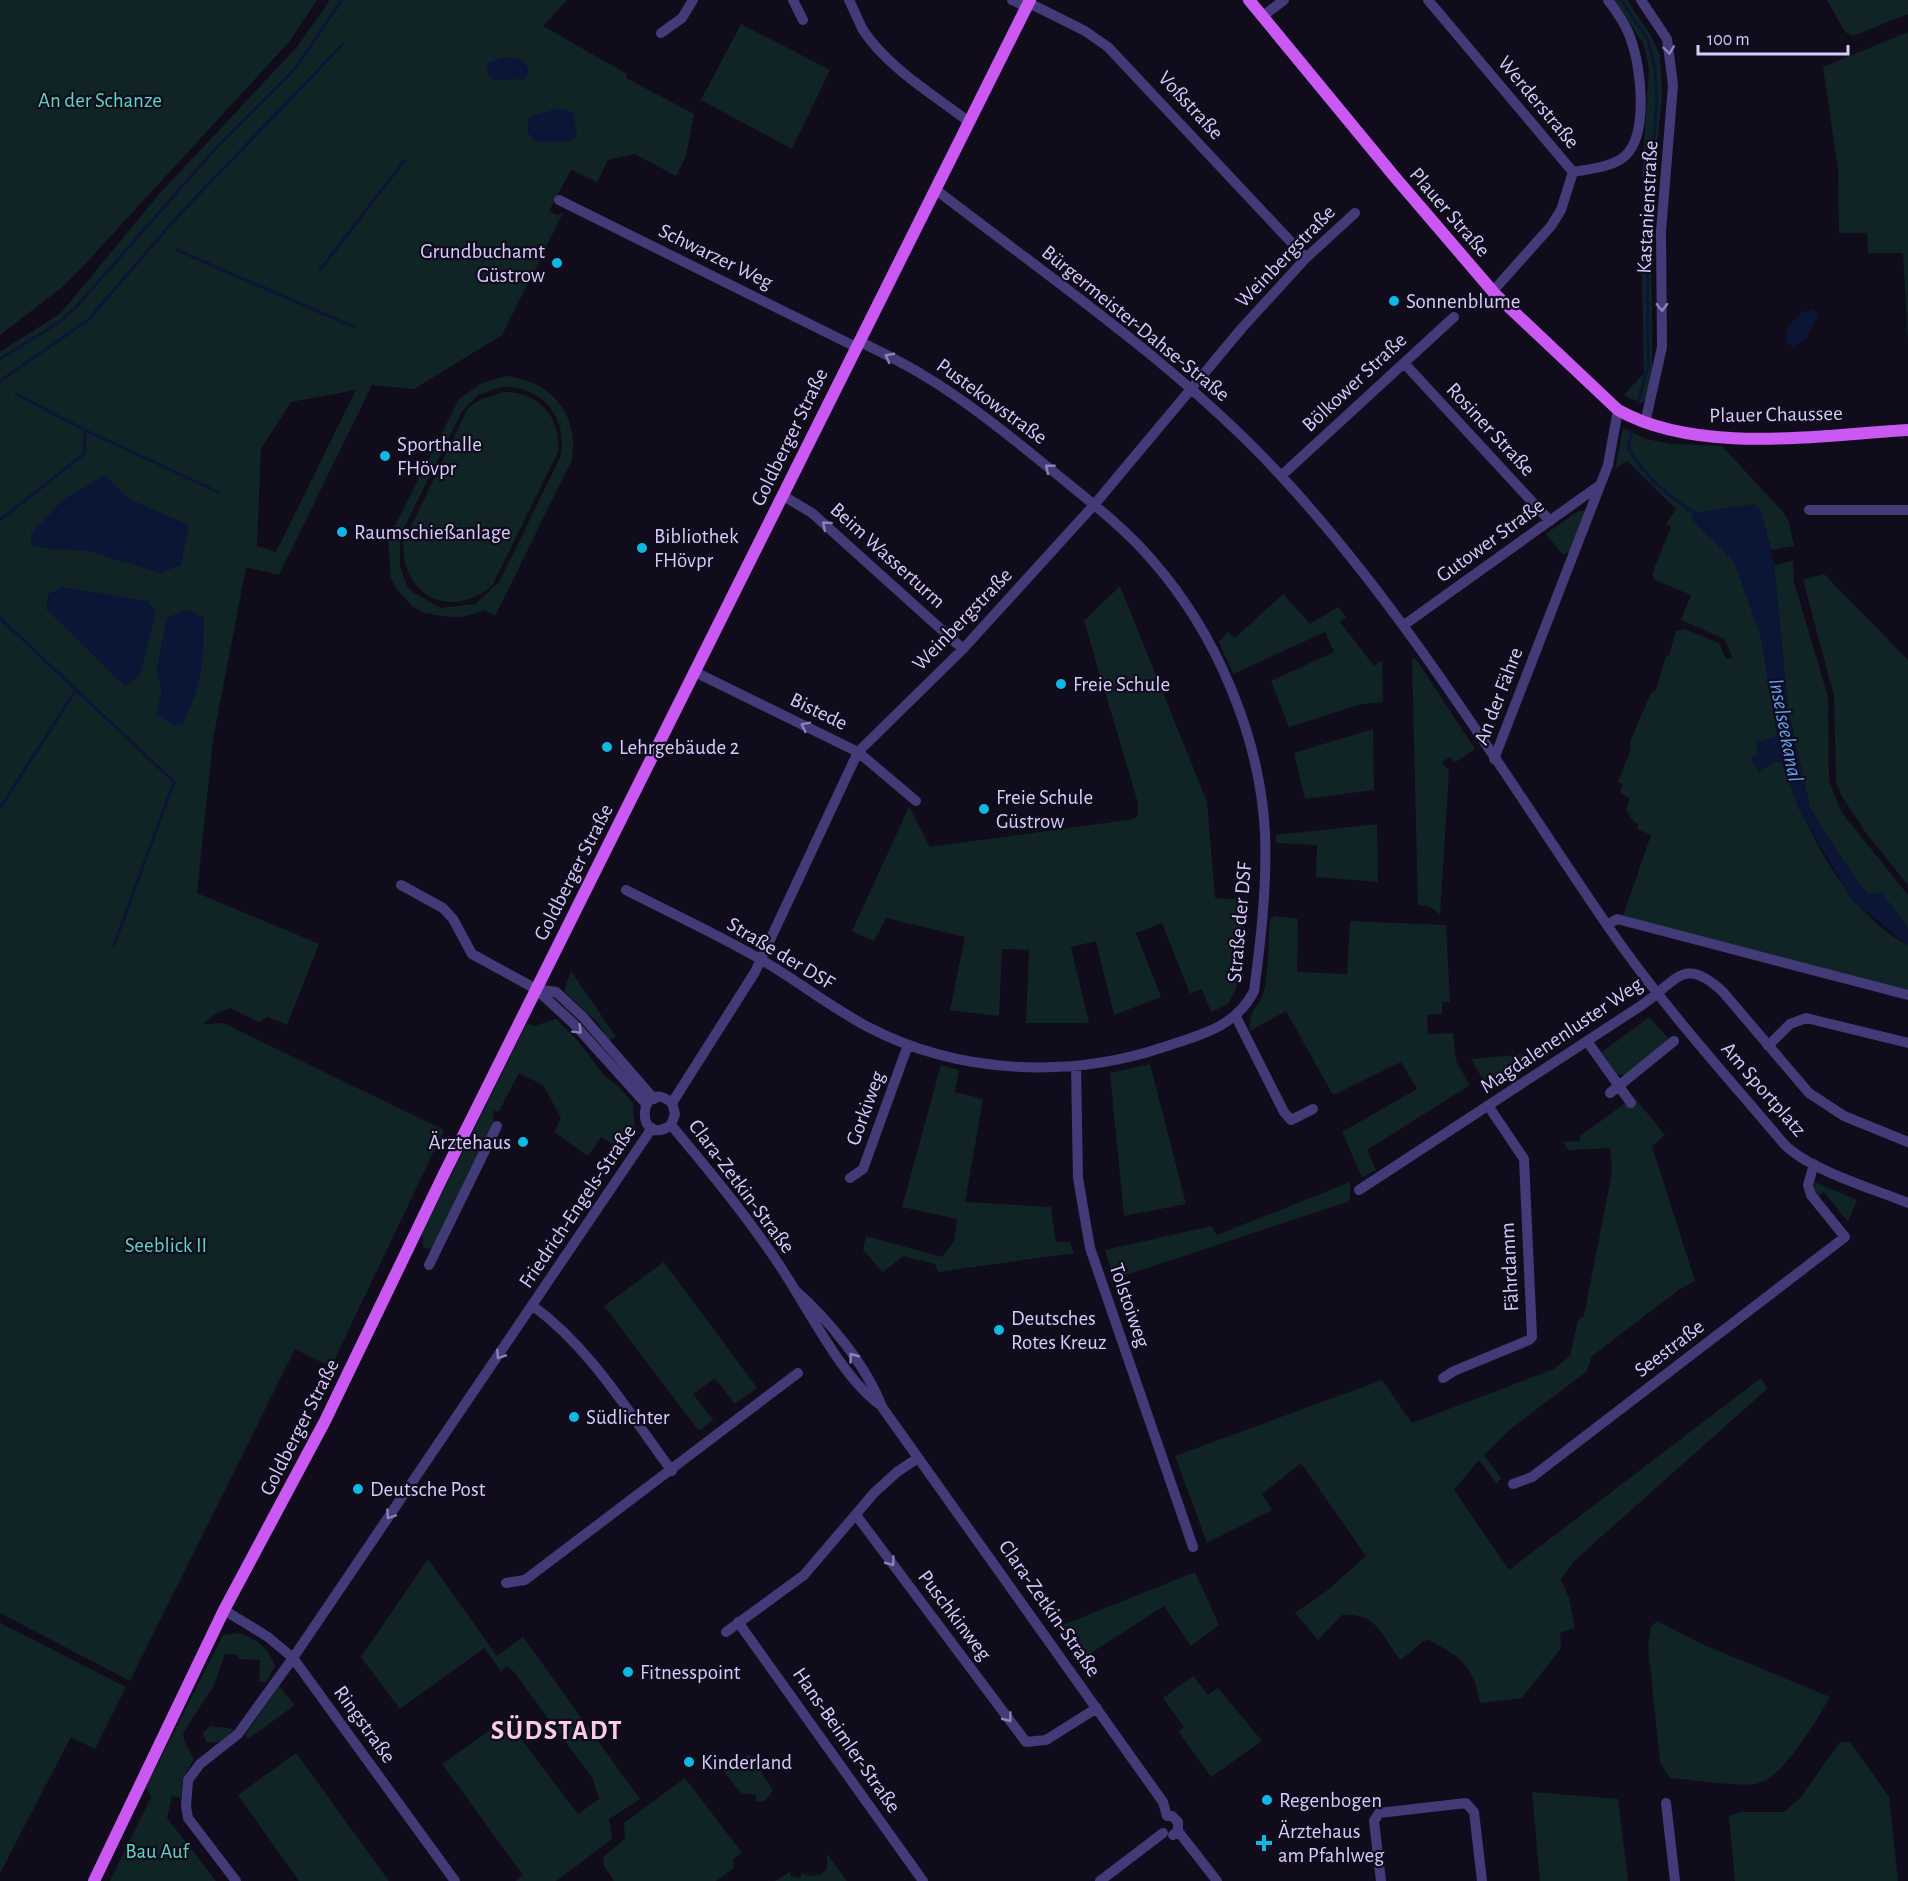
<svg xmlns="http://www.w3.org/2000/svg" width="1908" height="1881" font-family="'Alegreya Sans',sans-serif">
<rect width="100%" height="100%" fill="#110c1c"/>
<path fill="#102425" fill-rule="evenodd" d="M0,0H317L289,42L87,262L61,288L0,335Z
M330,0H567L543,26L627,74L626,78L694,114L686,156L676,176L635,154L608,160L597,182L571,170L549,211L557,215L563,213L502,335L414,389L372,385L279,575L246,567L213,739L197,893L319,944L287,1025L268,1017L259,1022L230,1008L214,1015L203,1024L223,1023L444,1130L331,1367L295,1349L130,1681L0,1613V352L61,313L160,193L297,47ZM356,390L276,552L257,546L261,449L291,402Z
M1615,0H1627L1651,36L1660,55L1662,94L1651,215L1652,368L1647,397L1642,404L1624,395L1644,373L1641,225L1647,177H1642L1649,70L1644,45Z
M1827,0H1908V14L1853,36L1845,32Z
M741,24L830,70L792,149L701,100Z
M1908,32V344L1903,253H1868L1867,233H1839L1838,170L1823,67Z
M506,376C550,379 582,417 571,462L495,616L485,610L463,617H450L425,613L413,607L396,589L391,578L388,539L459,399L482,383ZM500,387C541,384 570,418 560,458L499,582L475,604L441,608L414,593L407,586L400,566V536L462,411L478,395Z
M504,392C538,392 562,417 558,452L492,586C450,620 403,597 403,543L468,408L479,400Z
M1623,428L1646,439L1671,444L1722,446L1783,512L1789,522L1794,546L1771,550L1761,512L1692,518L1735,563L1761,637L1778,737L1775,760L1782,762L1785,768C1805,829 1848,915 1908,945V990L1623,916L1651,835L1637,829L1639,824L1634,822L1626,810L1630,798L1620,793L1623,784L1618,782L1631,749L1630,742L1651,693L1656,690L1666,656L1669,655L1676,631L1684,629L1719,643L1726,659L1733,658L1724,639L1681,620L1691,595L1655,580L1652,574L1671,527L1666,524L1676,509L1627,461L1615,469Z
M1578,511H1586L1570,552L1563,555L1546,534Z
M1793,561L1794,582L1828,697L1829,781L1842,813L1908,895V929L1882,893L1867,894L1843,861L1810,808L1788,709L1774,565Z
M1824,574L1908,660V885L1866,833L1841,795L1836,781L1834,696L1803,580Z
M1120,586L1207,802L1215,898L1248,900L1236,989L1228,1004L1211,1012L1202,989L1190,994L1162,923L1136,933L1161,997L1114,1015L1096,941L1071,947L1089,1023H1026L1029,950L1002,949L999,1016L950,1010L965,937L886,918L874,941L852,931L909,807L930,847L1134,819L1138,815V803L1084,621Z
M1283,594L1310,624L1338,607L1346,617L1340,622L1374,666L1382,660L1383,702L1362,704L1289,727L1271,681L1334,652L1325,632L1233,674L1219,642L1228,632L1235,638Z
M1412,659H1416L1475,749L1454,763L1450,757L1442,762L1449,771L1440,914L1429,906L1418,905Z
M1373,729L1374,790L1305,799L1294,753Z
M1377,824L1378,882L1316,877L1317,845L1276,843V835Z
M1275,916L1298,919L1297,972L1347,974L1350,921L1446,925L1450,1002H1442V1014L1427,1015L1428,1034L1453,1033L1456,1061L1470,1085L1367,1150L1376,1170L1362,1177L1342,1132L1417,1089L1401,1062L1333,1095L1286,1011L1250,1031C1248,1009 1259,1008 1264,991C1269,969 1268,942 1270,919Z
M571,971L616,1037L608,1040L598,1023L564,991Z
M1649,1017L1669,1039L1625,1075L1616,1074L1602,1052Z
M556,1019L577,1040L604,1075L620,1088L633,1103L635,1131L626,1146L614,1155L608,1151L612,1144L601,1137L588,1156L554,1132L561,1118L543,1085L519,1073L499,1111H493L494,1124L433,1246L429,1249L423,1247L422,1233L527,1023L534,1026Z
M1528,1054L1545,1056L1490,1092L1471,1059Z
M1150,1064L1186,1204L1124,1216L1110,1073Z
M941,1065L959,1070L955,1092L983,1099L965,1202L1051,1207L1056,1242H1070L1074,1253L938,1272L935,1264L903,1256L883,1272L863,1250L866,1236L942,1257L954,1241L957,1219L902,1207Z
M1634,1097L1665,1135L1652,1146L1695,1281L1680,1289L1592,1356L1586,1372L1513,1427L1484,1455L1501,1478L1497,1484L1479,1460L1454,1490L1509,1570L1761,1378L1767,1389L1574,1561L1561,1579L1569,1598L1575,1628L1560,1633L1561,1648L1522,1698L1480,1703C1474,1665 1459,1656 1427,1639L1400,1660C1382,1635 1376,1612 1342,1615L1318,1640L1295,1613L1329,1589L1366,1556L1301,1463L1262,1494L1272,1510L1207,1543L1175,1456L1382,1380L1412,1423L1554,1369L1570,1356L1578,1320L1584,1316L1612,1172L1610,1148L1568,1150L1563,1142L1580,1141V1136Z
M1350,1182V1200L1347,1202L1114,1279L1105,1250L1212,1226L1217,1235Z
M1815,1182L1857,1200L1848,1222L1824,1192L1817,1197L1814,1190Z
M664,1262L757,1388L735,1404L715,1378L693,1394L713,1420L699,1431L604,1306Z
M428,1559L497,1656L523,1637L640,1799L609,1819L612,1839L556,1881H516L523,1875L442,1764L506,1719L578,1814L599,1799L593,1779L514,1672L507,1666L501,1671L484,1648L400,1709L361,1657Z
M1195,1572L1219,1625L1191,1646L1164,1606L1083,1658L1060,1626Z
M1657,1621L1702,1644L1830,1697C1815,1722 1786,1774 1759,1783C1744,1788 1689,1779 1670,1778L1660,1762L1648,1646L1651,1627Z
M0,1623L126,1687L95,1749L71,1737L0,1873Z
M239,1633C258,1640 268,1647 275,1666L266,1682H259L260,1660L238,1659V1655L225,1654L214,1685L183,1733L185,1743L194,1759L182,1780L181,1798L172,1796L167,1818L216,1881H110L151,1797L146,1787L223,1635Z
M1193,1676L1208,1695L1218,1688L1262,1741L1211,1777L1179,1732L1184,1727L1163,1698Z
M279,1686L295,1705L248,1739L245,1735Z
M210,1726L234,1729C227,1737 218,1745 206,1742L203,1733Z
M1840,1742H1850L1889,1797L1898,1881H1735L1729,1816L1741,1812H1784L1800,1798Z
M296,1753L389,1881H299L238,1795Z
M750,1754L773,1790L766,1800L756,1802V1795L741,1793L724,1772L725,1768Z
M685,1778L742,1853L733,1859L734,1868L716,1881H614L604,1866L603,1857L625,1839L624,1823Z
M1532,1792L1618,1799L1628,1881H1540Z
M827,1854L847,1881H775L791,1871L790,1876L800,1878L802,1873L810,1876L821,1875L827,1868Z"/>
<path fill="#0b1636" d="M504,57C517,58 526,58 529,72L525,79L495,80L488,75L487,63Z
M559,108L573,112L577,135L569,142H535L527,131L529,117Z
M1813,309L1818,314L1807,338L1794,347L1786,343L1788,326L1801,313Z
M105,475L129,499L189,525L181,565L159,573L89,551L50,549L31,545V533L63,500Z
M1754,504L1761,512L1774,565L1788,709L1810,808L1843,861L1867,893H1882L1908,929V945L1853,901L1799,810L1782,763L1775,761L1759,772L1750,760L1758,754L1756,742L1777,736L1761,637L1735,563L1691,518L1697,512Z
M64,587L147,601L156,612L140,675L125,686L46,609L48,594Z
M188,609L204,618C204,662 202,681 184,722L174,725L156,715L162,689L156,672L167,618Z"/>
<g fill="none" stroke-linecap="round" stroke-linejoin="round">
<path stroke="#0b1636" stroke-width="3" d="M1621,0L1648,40L1655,69L1657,99L1647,222L1648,367L1638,403
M177,250L354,327
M320,270L404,161
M0,359L61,321L77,306L215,149L294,70L342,0
M0,381L88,320L177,217L343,44
M16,394L85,430L218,492
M1632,431L1628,447C1642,475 1669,497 1695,513
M0,520L84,454L85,430
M0,618L174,782L114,945
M0,808L76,690"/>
<path stroke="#433a78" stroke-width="10" d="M793,0L803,20
M849,0C854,10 858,20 863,30C888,68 934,95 969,122
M1012,0L1027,7
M1428,0L1573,172
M1641,0L1667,39L1673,85L1661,231L1662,347L1645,423
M1029,3L1085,31L1108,47L1306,258
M1263,16L1284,0
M661,33L682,18L693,0
M1573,172C1589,169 1613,167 1625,156C1649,134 1641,67 1631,40C1627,26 1617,12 1608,0
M935,189C1054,281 1181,367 1283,478C1409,615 1504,775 1609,928C1662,1005 1724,1073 1784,1144C1809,1170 1874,1189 1908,1203
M559,200L856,347
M1493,291L1551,226L1561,210L1573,172
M1404,363L1550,521
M1281,476L1454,317
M782,495L812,513L963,649
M1809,510H1908
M1404,625L1597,487
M695,672L858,752L916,801
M1494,759L1608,465L1618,410
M401,885L443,908L453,919L472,954L536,989L575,1025L646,1104
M626,890C671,913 717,934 760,959C797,980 830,1007 868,1027C958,1074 1069,1079 1164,1047C1200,1035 1236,1027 1254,991C1261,939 1267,886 1265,833C1260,736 1216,633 1152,560C1124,527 1088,500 1054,472C1012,438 970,403 923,375C902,362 880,352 859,341
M1607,925L1617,919L1908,995
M536,989L556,992L583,1017L654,1099
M1236,1017L1284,1112L1291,1120L1313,1109
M1587,1041L1631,1103
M1768,1046L1790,1024L1806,1018L1908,1043
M1076,1066L1078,1178L1090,1248L1193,1547
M1610,1093L1674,1041
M672,1103L755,972L858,752L963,649L1094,505L1242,328L1306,258L1355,213
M671,1125C713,1175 761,1233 795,1290C816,1324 849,1385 882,1406
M671,1125C634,1150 638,1075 672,1103
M671,1125L675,1114L672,1103
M850,1178L863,1169L908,1045
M1359,1190L1642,1005C1677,981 1684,955 1723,992L1809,1093L1844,1116L1908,1142
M429,1265L497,1126
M795,1290C828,1319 866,1365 882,1407L1163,1802L1167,1816
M533,1306C591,1348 630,1415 672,1471
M1443,1378L1454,1371L1529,1340L1532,1337L1524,1159L1489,1107
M1513,1484L1532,1477L1845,1237L1811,1195L1808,1185L1814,1164
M856,1515L1026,1742L1046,1740L1097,1708
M506,1583L525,1580L798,1373
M224,1610L268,1637L293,1658L455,1881
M738,1622L923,1881
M726,1632L804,1575L874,1493L897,1472L918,1458
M1666,1803L1675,1881
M1167,1816H1172L1178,1822V1831L1173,1835
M1178,1831L1217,1881
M236,1881L188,1818L186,1806L188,1780L200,1764L238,1734L293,1658L652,1128
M1100,1881L1163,1833
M1381,1881L1374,1821L1379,1813L1466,1803L1474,1812L1482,1881"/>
<path stroke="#ca59f4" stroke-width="12" d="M1249,0L1394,176L1495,294L1618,410C1698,455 1819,435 1908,430
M94,1881L224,1610L325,1421L442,1178L1030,0"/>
</g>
<defs><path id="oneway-chevron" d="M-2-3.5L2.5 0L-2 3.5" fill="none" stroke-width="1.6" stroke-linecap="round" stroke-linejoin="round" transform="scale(1.5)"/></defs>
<g stroke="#8c82ba">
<use href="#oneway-chevron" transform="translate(1669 50) rotate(83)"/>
<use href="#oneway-chevron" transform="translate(1662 307) rotate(89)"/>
<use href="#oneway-chevron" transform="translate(889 357) rotate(-152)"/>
<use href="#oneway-chevron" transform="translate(1049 468) rotate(-141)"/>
<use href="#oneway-chevron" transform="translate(826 525) rotate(-139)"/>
<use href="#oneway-chevron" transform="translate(805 726) rotate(-154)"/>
<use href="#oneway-chevron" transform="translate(578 1030) rotate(45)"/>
<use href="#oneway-chevron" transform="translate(500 1355) rotate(124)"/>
<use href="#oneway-chevron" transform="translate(853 1357) rotate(-127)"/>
<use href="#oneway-chevron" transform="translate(390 1515) rotate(124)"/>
<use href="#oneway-chevron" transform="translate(891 1562) rotate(53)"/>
<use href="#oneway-chevron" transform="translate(1008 1718) rotate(53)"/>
</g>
<g fill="#0fb8e3" stroke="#110c1c" stroke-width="2">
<circle cx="557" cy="263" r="6"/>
<circle cx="1394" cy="301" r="6"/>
<circle cx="385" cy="456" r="6"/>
<circle cx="342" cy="532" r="6"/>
<circle cx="642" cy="548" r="6"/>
<circle cx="1061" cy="684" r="6"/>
<circle cx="607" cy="747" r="6"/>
<circle cx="984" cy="809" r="6"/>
<circle cx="523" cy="1142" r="6"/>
<circle cx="999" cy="1330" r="6"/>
<circle cx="574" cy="1417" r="6"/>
<circle cx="358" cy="1489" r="6"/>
<circle cx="628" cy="1672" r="6"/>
<circle cx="689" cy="1762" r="6"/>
<circle cx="1267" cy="1800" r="6"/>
<path d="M1261 1834h6v6h6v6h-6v6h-6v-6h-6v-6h6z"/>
</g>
<g text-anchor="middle" stroke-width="4.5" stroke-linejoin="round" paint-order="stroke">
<g font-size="21" fill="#5dd5c4" stroke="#110c1c">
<text x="100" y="107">An der Schanze</text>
<text x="166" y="1252">Seeblick II</text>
<text x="157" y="1858">Bau Auf</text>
</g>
<g font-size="21" fill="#d5cbfc" stroke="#110c1c">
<text transform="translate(1539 102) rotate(50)" y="7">Werderstraße</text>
<text transform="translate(1191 105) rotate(47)" y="7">Voßstraße</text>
<text transform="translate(1647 207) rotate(-87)" y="7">Kastanienstraße</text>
<text transform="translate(1450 212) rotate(49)" y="7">Plauer Straße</text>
<text transform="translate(716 256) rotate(26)" y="7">Schwarzer Weg</text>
<text transform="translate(1285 256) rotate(-46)" y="7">Weinbergstraße</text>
<text transform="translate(1136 323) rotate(39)" y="7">Bürgermeister-Dahse-Straße</text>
<text transform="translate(1354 382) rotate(-43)" y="7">Bölkower Straße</text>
<text transform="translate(992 401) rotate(36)" y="7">Pustekowstraße</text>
<text transform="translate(1776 414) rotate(-1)" y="7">Plauer Chaussee</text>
<text transform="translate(1491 429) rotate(47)" y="7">Rosiner Straße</text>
<text transform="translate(789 437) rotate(-64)" y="7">Goldberger Straße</text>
<text transform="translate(1490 540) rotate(-36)" y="7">Gutower Straße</text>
<text transform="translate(888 555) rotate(42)" y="7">Beim Wasserturm</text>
<text transform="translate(962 619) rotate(-46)" y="7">Weinbergstraße</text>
<text transform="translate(1498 696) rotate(-69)" y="7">An der Fähre</text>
<text transform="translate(819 711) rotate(26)" y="7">Bistede</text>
<text transform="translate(573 872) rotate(-63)" y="7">Goldberger Straße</text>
<text transform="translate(1239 922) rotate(-85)" y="7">Straße der DSF</text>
<text transform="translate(781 953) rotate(31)" y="7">Straße der DSF</text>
<text transform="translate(1561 1035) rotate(-34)" y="7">Magdalenenluster Weg</text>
<text transform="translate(1764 1089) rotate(49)" y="7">Am Sportplatz</text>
<text transform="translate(865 1108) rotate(-70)" y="7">Gorkiweg</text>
<text transform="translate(742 1186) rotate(53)" y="7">Clara-Zetkin-Straße</text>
<text transform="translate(577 1206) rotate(-56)" y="7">Friedrich-Engels-Straße</text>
<text transform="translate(1509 1267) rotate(-93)" y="7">Fährdamm</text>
<text transform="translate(1130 1305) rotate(71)" y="7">Tolstoiweg</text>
<text transform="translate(1669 1348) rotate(-37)" y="7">Seestraße</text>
<text transform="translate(299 1427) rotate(-63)" y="7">Goldberger Straße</text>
<text transform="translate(1050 1608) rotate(55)" y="7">Clara-Zetkin-Straße</text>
<text transform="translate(955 1615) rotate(53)" y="7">Puschkinweg</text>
<text transform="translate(365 1724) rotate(54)" y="7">Ringstraße</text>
<text transform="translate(847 1740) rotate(55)" y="7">Hans-Beimler-Straße</text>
</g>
<g font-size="21" fill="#d5cbfc" stroke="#110c1c" text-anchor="start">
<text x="545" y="258" text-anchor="end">Grundbuchamt<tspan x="545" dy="24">Güstrow</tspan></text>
<text x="1406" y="308">Sonnenblume</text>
<text x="397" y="451">Sporthalle<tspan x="397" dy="24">FHövpr</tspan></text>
<text x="354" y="539">Raumschießanlage</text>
<text x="654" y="543">Bibliothek<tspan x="654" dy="24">FHövpr</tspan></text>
<text x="1073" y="691">Freie Schule</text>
<text x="619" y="754">Lehrgebäude 2</text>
<text x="996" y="804">Freie Schule<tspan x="996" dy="24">Güstrow</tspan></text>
<text x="511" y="1149" text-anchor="end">Ärztehaus</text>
<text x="1011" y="1325">Deutsches<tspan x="1011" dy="24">Rotes Kreuz</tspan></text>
<text x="586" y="1424">Südlichter</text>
<text x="370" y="1496">Deutsche Post</text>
<text x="640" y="1679">Fitnesspoint</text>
<text x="701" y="1769">Kinderland</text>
<text x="1279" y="1807">Regenbogen</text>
<text x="1278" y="1838">Ärztehaus<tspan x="1278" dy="24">am Pfahlweg</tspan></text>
</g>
<g font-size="22" font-style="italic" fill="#60a0f4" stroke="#110c1c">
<text transform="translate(1787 730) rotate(79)" y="8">Inselseekanal</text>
</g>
<g font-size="27" font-weight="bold" letter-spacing="1.5" fill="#fccce6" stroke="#110c1c">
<text x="557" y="1739">SÜDSTADT</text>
</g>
</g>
<path d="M1698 45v9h150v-9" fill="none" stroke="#d5cbfc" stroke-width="3"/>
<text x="1707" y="45" font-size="18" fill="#d5cbfc" stroke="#110c1c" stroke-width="4.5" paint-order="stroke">100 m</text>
</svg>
